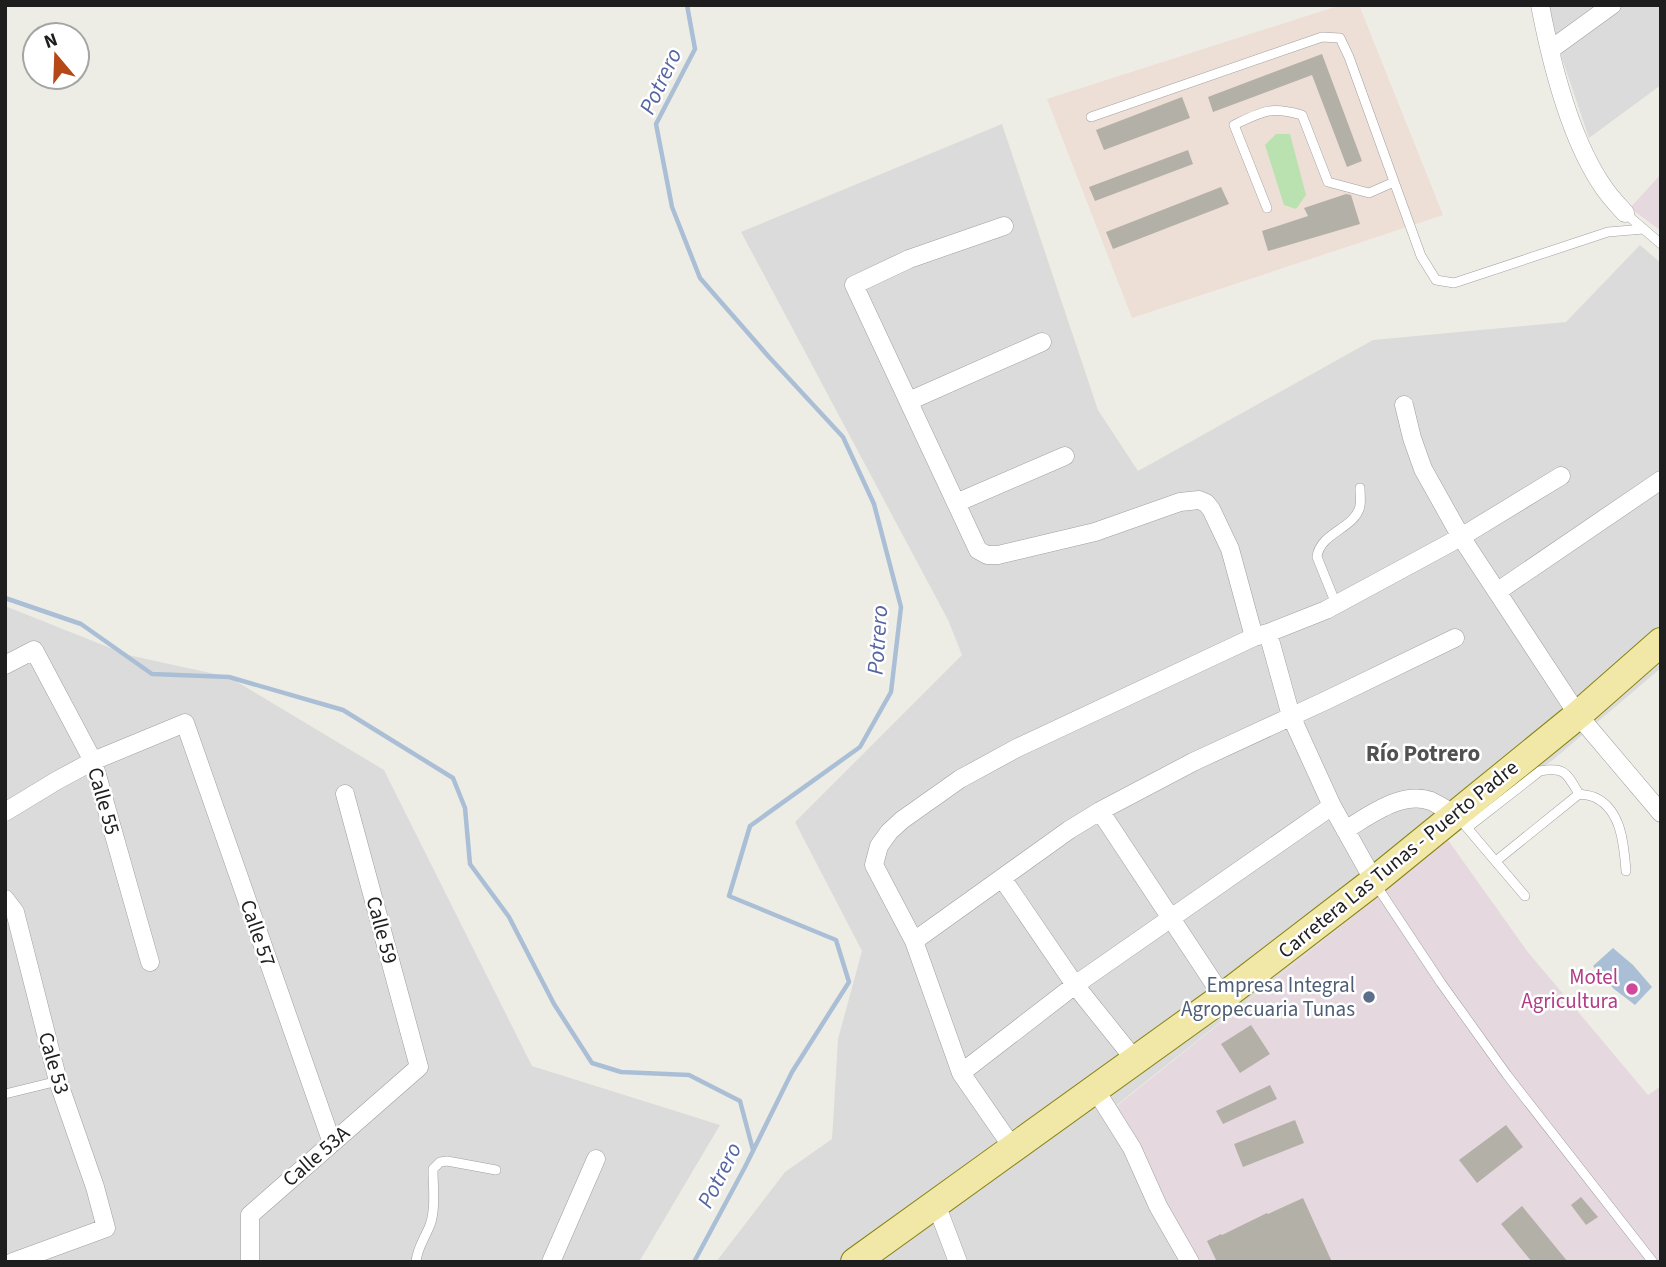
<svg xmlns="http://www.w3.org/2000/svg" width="1666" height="1267" font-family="'Source Sans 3',sans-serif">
<rect width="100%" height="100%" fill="#eeede5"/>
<path fill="#dcdbdb" d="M1544,5H1661V85L1589,138Z
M1002,124L1098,410L1138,471L1373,340L1566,322L1640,245L1661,263V668L1554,759L1448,840L1113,1108L1196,1262H716L785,1172L832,1139L838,1039L862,951L795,822L962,655L948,620L741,232Z
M5,606L128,655L229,677L384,770L532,1066L720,1125L639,1262H5Z"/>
<path fill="#edded6" d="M1341,5H1359L1443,215L1132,318L1047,99Z"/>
<path fill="#e6d8df" d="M1661,174V231L1630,208Z
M1448,840L1527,951L1648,1095L1661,1086V1262H1196L1113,1109Z"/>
<path fill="#b9e2b0" d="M1276,134H1290L1306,195L1296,209L1284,205L1265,145Z"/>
<path fill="#aabfd6" d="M1613,948L1633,965L1652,987L1635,1005L1614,989L1593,966Z"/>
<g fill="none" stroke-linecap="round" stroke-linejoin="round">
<path stroke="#aabfd6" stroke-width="4.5" d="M687,5L695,49L656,124L672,207L700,278L769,357L843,437L874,504L901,607L891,692L860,747L750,826L729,896L836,940L849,982L792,1072L745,1167L694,1262
M5,598L81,624L152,674L229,677L343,710L453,778L465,808L470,864L509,917L554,1004L592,1063L621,1072L689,1075L740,1101L753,1150"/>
</g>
<path fill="#b3b0a8" d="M1322,54L1362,161L1347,167L1312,75L1213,112L1208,97Z
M1182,97L1190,118L1104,150L1096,130Z
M1188,150L1193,164L1095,201L1089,187Z
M1221,187L1229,204L1113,249L1106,232Z
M1346,194L1351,195L1360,224L1268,251L1262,231L1308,216L1304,208Z
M1251,1025L1270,1054L1240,1073L1221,1044Z
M1270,1085L1277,1099L1223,1124L1216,1111Z
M1295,1120L1304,1143L1243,1167L1234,1144Z
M1506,1125L1523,1147L1477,1183L1459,1160Z
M1581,1197L1598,1217L1586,1225L1571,1205Z
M1303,1198L1332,1262H1217L1207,1241L1221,1234L1222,1235L1267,1213L1268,1214Z
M1522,1206L1568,1262H1532L1501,1224Z"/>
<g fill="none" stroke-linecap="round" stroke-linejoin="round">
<defs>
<path id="lane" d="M1091,117L1322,37L1340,38L1349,57L1421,256L1436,280L1454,283L1608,232L1644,229
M1267,208L1234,125C1263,111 1270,106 1302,115L1328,182L1369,193L1394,182
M1625,213L1661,244
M1336,604L1317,557C1320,532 1355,529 1360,506C1361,501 1360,494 1360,488
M1463,823L1525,896
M1467,828L1540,771C1565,766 1567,774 1579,794
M1496,861L1579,794C1585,795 1591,795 1596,798C1622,811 1624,846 1626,871
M1376,885L1441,983L1507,1075L1653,1262
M5,1094L58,1081
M416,1262C417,1248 425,1238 430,1225C436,1208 433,1187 433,1169L440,1162L447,1161L496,1170"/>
<path id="street" d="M1540,5C1551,62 1571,141 1604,188C1610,197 1618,205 1625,213
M1550,50L1612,5
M1004,226L909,259L854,285L978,550L987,555H998L1095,532L1180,502L1199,500L1206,503L1211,509L1230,549L1254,637
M909,401L1042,342
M1404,405L1412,438L1423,469L1461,537L1578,715L1661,813
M956,503L1065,456
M1498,591L1661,480
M1268,633L1291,716L1332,806L1374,881
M5,665L34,650L93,761L150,962
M1100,811L1223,997
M5,812L56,781L93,761L185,723L332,1143
M1345,830C1369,816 1402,790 1431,801C1439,805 1447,810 1455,814
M1002,878L1075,985L1135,1060
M5,899L15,912L58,1081L95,1187L106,1228L13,1262
M914,941L1069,830L1100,811L1193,762L1327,700L1455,638
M961,1073L1075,985L1332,806
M1095,1089L1132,1148L1158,1206L1190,1262
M1013,1148L961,1073L914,941L874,865L879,846L889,832L902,820L960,779L1017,748L1254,637L1268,633L1326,610L1461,537L1561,476
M936,1204L958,1262
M250,1262V1215L419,1067L345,794
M551,1262L596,1159"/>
<path id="primary" d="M855,1262L1223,997L1374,881L1578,715L1661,642"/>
</defs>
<use href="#lane" stroke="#9f9f9f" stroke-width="10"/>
<use href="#street" stroke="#9f9f9f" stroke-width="19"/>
<use href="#primary" stroke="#878411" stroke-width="30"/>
<use href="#lane" stroke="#fff" stroke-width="9"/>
<use href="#street" stroke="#fff" stroke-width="18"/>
<use href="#primary" stroke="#f1e8a7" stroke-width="28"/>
</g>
<circle fill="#d1479c" stroke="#fff" stroke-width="2.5" cx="1632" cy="989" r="7"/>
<circle fill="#5c6f8a" stroke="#fff" stroke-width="2.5" cx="1369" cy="997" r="7"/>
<g text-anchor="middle" stroke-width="5" stroke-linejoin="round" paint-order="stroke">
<g font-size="21" fill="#1e1e1e" stroke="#fff">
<text transform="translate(104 801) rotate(74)" y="7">Calle 55</text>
<text transform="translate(1398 859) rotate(-39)" y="7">Carretera Las Tunas - Puerto Padre</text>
<text transform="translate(382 930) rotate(75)" y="7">Calle 59</text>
<text transform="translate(258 933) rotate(71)" y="7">Calle 57</text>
<text transform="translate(54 1063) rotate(74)" y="7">Cale 53</text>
<text transform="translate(316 1156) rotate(-41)" y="7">Calle 53A</text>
</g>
<g font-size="21" fill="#b23c85" stroke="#fff" text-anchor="end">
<text x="1618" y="984">Motel<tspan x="1618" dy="24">Agricultura</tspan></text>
</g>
<g font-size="21" fill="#4e5e75" stroke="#fff" text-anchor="end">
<text x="1355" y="992">Empresa Integral<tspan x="1355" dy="24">Agropecuaria Tunas</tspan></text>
</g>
<g font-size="23" font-style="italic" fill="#5564a2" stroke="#fff">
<text transform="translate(660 81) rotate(-65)" y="8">Potrero</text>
<text transform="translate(877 640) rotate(-86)" y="8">Potrero</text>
<text transform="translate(719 1175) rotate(-63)" y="8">Potrero</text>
</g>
<g font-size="23" font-weight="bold" fill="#515151" stroke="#fff">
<text x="1423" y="761">Río Potrero</text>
</g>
</g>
<rect width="1666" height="1267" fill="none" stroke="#1e1e1e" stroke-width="14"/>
<g transform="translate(56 56) rotate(341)"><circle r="33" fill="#ffffff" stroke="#a5a5a5" stroke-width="2"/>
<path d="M0-5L12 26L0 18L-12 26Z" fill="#b54817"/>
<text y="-10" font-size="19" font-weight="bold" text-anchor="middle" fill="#1e1e1e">N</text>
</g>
</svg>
